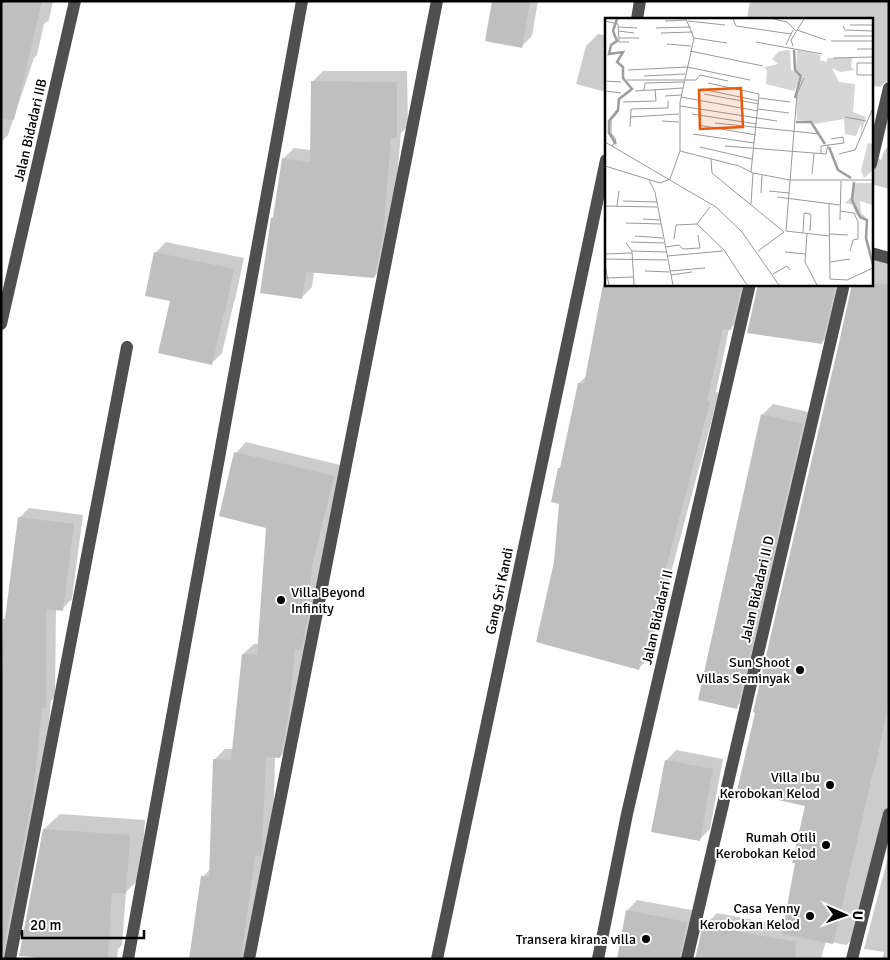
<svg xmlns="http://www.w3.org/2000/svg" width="890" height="960" font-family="Signika,sans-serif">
<rect width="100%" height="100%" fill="#fff"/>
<path fill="#0003" d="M1,1H53L49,20L44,24L37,55L34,58L8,135L1,142Z
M493,1H538L532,36L522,46Z
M750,1H889V79L880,87L871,85V19H747Z
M598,34L606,35V92L576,84L586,46Z
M323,71H407L408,126L401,133L393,225L385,266L374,277L314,272L312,287L301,298L275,215L283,159L294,148L311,150L312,82Z
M871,134L878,135V158L881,160L884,151L889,146V189L871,184Z
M166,242L244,258L235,300L234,302L222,353L211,364L155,253Z
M871,251L889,255V815L859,933L846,945L826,941L821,959H697L704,926L717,913L785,926L806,805L853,284H871Z
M606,275V284H748L740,320L729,329L716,392L719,393L648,659L639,668L555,562L560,503L559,469L561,466L579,383L587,376Z
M759,284H842L831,334L821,343Z
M773,404L813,413L747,697L736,707L763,414Z
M246,442L344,466L290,746L280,757H275L273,837L248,959H191L203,877L210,869L214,760L225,749H233L243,654L254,644H259L268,527L236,453Z
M29,508L83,515L72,599L62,609H56L55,697L51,701L43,784L5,959H1V694H3L4,619L7,617L19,518Z
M676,750L723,759L710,829L699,840L666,761Z
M60,814L145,820L141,877L126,892L122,945L118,949L117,959H67L44,829Z
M889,853V959H882L884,952L864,949Z
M637,900L697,911L682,959H618L627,911Z"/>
<path fill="#bfbfbf" d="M1,1H42L14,120L1,119Z
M492,1H530L522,48L485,41Z
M311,81L397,82V138H391L383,236L374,278L306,272L302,299L260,293L271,218L273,217L282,158L310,162Z
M154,252L234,269L225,312H224L212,365L158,353L170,301L145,296Z
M603,284H742L731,330L723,329L707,401L710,402L639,670L536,642L554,562L559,504L551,502L558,468H560L578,383L584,384Z
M758,284H836L822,344L747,333Z
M852,284H889V701L875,768H874L833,944L782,934L795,863H792L805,806L737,791L755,713L753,712L838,347Z
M761,414L803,424L737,709L698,700Z
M234,452L334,476L312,566L309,612L301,650L295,649L288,718L280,758L266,757L262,848L261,856H255L241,959H189L201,876L209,877L213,759L231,760L242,654L257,655L266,528L219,516Z
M18,517L74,524L63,611L46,609V708H42L33,795L2,955H1V728L3,619H5Z
M665,760L713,769L700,841L651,832Z
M43,829L130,835L126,894L112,893L108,959H55L19,956Z
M626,910L687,922L679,959H617Z
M703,925L796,942L795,959H695Z"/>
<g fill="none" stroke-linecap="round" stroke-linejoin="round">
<path stroke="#4f4f4f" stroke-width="12" d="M637,19L640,1
M871,164L889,88
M871,253L889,258
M1,324L75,1
M10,959L127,347
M128,959L302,1
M249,959L437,1
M437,959L606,160
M598,959L627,814L750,284
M687,959L844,284
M852,959L889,814"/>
</g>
<g fill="#000" stroke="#fff" stroke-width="2">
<circle cx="281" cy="600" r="5"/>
<circle cx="800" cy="670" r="5"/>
<circle cx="830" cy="785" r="5"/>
<circle cx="826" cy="845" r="5"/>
<circle cx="810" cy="916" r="5"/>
<circle cx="646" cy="939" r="5"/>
</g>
<g text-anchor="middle" stroke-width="4" stroke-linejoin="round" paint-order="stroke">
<g font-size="14" fill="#000" stroke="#fff">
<text transform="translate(30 130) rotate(-77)" y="5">Jalan Bidadari IIB</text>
<text transform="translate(757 589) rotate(-77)" y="5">Jalan Bidadari II D</text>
<text transform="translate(499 591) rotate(-78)" y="5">Gang Sri Kandi</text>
<text transform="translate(657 617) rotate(-77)" y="5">Jalan Bidadari II</text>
</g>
<g font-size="14" fill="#000" stroke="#fff" text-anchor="end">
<text x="291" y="597" text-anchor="start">Villa Beyond<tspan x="291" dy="16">Infinity</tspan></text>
<text x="790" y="667">Sun Shoot<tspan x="790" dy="16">Villas Seminyak</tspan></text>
<text x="820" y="782">Villa Ibu<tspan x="820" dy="16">Kerobokan Kelod</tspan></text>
<text x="816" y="842">Rumah Otili<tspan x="816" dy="16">Kerobokan Kelod</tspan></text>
<text x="800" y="913">Casa Yenny<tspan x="800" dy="16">Kerobokan Kelod</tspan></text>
<text x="636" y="944">Transera kirana villa</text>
</g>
</g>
<g transform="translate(605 18)">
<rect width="268" height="268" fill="#fff"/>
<path d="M185,32L186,52L194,55L195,61L189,73L161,66L162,52L159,49L173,46L167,41L174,33ZM192,32L216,37L215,42L221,44L223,40H247L246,49L250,52L235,54L227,50L234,64L250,66L248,94L261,99L256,116V106L251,118L240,116L239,101L210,106L206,103L192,102L191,80L198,58L191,51ZM263,125L267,126V153L259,160L256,152ZM248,165H267V187L255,183L256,195L262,200L251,197L248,187L240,185L249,176Z" fill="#d6d6d6"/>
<path fill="none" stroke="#9d9d9d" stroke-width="2.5" d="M189,32L190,52L196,58L190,80M191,104H206L220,126M11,126L4,115V103L13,92L14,81L27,71L18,60V49L12,44L18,34L4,36L6,27L12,23L8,13L12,1M224,129L233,152L246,160M249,164L247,182L255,199L262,202L261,220L268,247"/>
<path fill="none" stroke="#999" stroke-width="1" d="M128,1L131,8L186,16M169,1L182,4L191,13M0,3L13,6L14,24H24M60,3L82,2M83,3L120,7M245,7H268M238,8L240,12L268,13M14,9L32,10M51,10L86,9M192,12L221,22M14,13L29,15M56,15L88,14M239,18H268M14,20H34M89,20L122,25M226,23H268M151,24L217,36M62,26L86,28M181,27L188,12M188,28L186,22L199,1M252,31H268M85,33L158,48M228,40L268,39M268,45H252V57H268M23,52L82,49L145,62M39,58L80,56M22,62H91L95,57L123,63M0,63L16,64M103,65L154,76L146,154M97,71L154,83M39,72L40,65L79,64M0,73L16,75M30,73L78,70M99,76L154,86M60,78L76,77M76,79L153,93M154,80L185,84M18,84L51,83L50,71M75,88L172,103M153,91L184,95M87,96L152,106M25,99L74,96M240,99L261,103M57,103L74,104M110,105L215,116M93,107L151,117M25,109L26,91L63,90V83M88,116L149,125M0,124L111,189L137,214L174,267M7,128L11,122L6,115V102L14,93M120,128L221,136L223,127M95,129L147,141M75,133L134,148L148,155L185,162H268M216,136V128L239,125L238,119L226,121M234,136L250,132L268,90M106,141L107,155L179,214M0,148L55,165L65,161M207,156L209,135M65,161L75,133V84L89,20L81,1M44,162L50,174L68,267M164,173L184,175M156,175L157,157M172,179L235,187M18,183L52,184M224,185L225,261L242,262L268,250M146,186L148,155M0,188L52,189M12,188L14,173M235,193L249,195L253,204V221L248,222L245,233M38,201L55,202M235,202L236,163M21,205L56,206M92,206L119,232L142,267M181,213L192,76L199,60M181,213L224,218M198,215L199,195L206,196L205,213M202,216L200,244L212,267M225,216L243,217M30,218L58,220M69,221L71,207L92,206L105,189M26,224L59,225M21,225L27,233L29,267M61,229L74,227L78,231L95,230L93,217M27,233L61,234M153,233L179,214M180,234L200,236M0,236L27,235M62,238L118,233M0,241L62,242M225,244L245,241M0,247L4,267M40,253L65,254M65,253L100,250M168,256L182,248L185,252M66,257L87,254M0,260L29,259"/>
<path fill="#e8590c" fill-opacity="0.15" stroke="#e8590c" stroke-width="2.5" d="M136,70L138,109L95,111L94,72Z"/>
<rect width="268" height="268" fill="none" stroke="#000" stroke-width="2.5"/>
</g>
<rect width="890" height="960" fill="none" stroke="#000000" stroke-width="5"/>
<g transform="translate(845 915) rotate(92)" stroke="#ffffff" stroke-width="4" paint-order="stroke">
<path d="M0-4L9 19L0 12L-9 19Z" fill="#000000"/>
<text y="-8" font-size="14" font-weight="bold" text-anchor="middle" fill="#000000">U</text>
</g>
<path d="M22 930v8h122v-8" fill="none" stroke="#000000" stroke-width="2.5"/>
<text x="30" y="930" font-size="15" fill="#000000" stroke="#ffffff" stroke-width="4" paint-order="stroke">20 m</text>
</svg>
